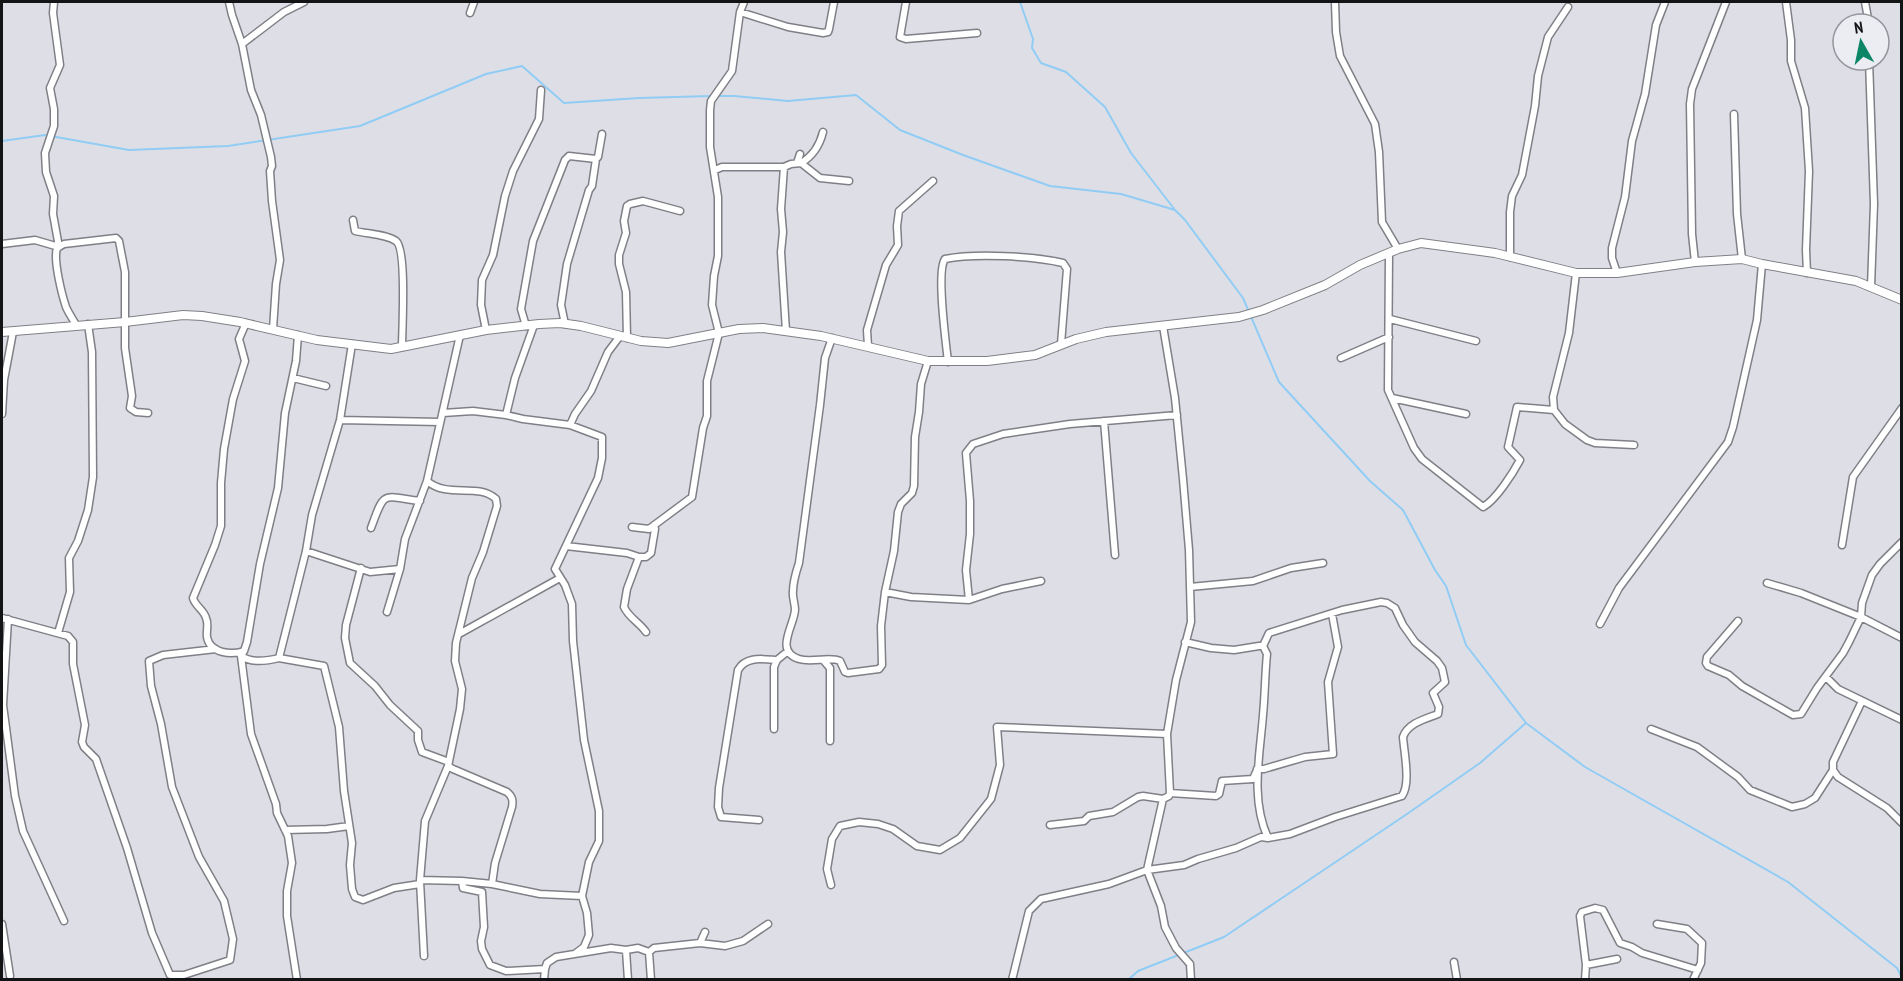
<svg xmlns="http://www.w3.org/2000/svg" width="1903" height="981" font-family="'PT Sans Narrow',sans-serif">
<rect width="100%" height="100%" fill="#dedfe6"/>
<g fill="none" stroke-linecap="round" stroke-linejoin="round">
<path stroke="#91ccf5" stroke-width="2" d="M1020,2L1033,39L1032,48L1041,63L1066,72L1105,107L1131,153L1175,210
M717,96H734L788,101L856,95L900,130L963,155L1050,186L1121,194L1175,210L1185,220L1243,298L1279,382L1370,481L1403,510L1435,570L1446,586L1466,645L1526,723L1585,767L1788,882L1897,968L1902,978
M2,141L45,135L129,150L228,146L360,126L486,74L522,66L564,103L639,98L711,96
M1128,980L1138,971L1224,937L1407,814L1480,763L1526,723"/>
<defs>
<path id="minor" d="M54,2L53,13L60,65L50,88L54,109V126L45,153L46,172L54,196L53,214L59,247
M229,2L232,15L242,44L251,90L261,115L271,157L272,166L270,171L272,201L280,260L276,284L273,329
M906,2L900,37L906,39L977,33
M1335,2L1336,32L1340,56L1375,124L1379,152L1382,222L1398,249
M1786,2L1791,40V61L1805,108L1809,171L1806,250L1807,273
M1865,2L1869,24
M740,12L788,27L823,33L828,32L829,29L834,2
M470,13L474,2
M242,44L284,12L304,2
M1869,60L1874,204L1871,287
M1734,114L1737,214L1742,259
M797,163L800,154
M801,163C813,156 820,144 823,132
M784,167L781,209L783,232L781,252L786,331
M715,170L722,167H784L791,164L801,163L820,178L849,181
M353,220L355,231C367,234 386,234 396,241C407,249 402,330 402,347
M2,244L35,240L59,247
M1389,253L1388,390L1414,448L1422,459L1483,507C1496,500 1513,473 1520,460L1508,447L1517,407L1554,410
M1510,257V212L1512,196L1522,175L1535,106L1538,76L1548,37L1568,7
M1695,262L1692,234L1690,104L1692,89L1726,2
M1576,273L1569,333L1553,397L1554,410L1565,424L1587,440L1595,443L1634,445
M1617,273L1612,258V248L1625,197L1632,141L1645,94L1656,25L1665,2
M1390,319L1476,341
M565,324L561,305L567,264L589,190L592,186L596,159
M76,325C73,319 69,314 66,307C62,295 53,260 57,248L64,244L116,238L119,241L125,272V348L132,396L130,408L136,412L148,413
M526,326L521,309L533,241L565,160L569,156L596,159L598,157L602,134
M1163,326L1175,398L1183,479L1189,550L1191,622L1176,680L1167,734L1170,793L1169,796L1163,799L1147,870L1161,906L1165,927L1176,948L1190,964L1191,980
M486,330L481,305L482,280L493,255L505,196L513,171L539,119L541,90
M627,338L626,292L619,264V255L626,233L624,221L627,206L630,204L643,201L680,211
M832,338L825,358L820,405L799,563C796,572 793,582 793,591C792,597 795,603 795,610C794,626 774,651 799,659C812,663 830,656 840,661L845,672L848,673L879,669L882,665L881,626L885,592L894,551L898,512L901,504L912,493L914,486L915,437L919,412L921,384L928,361
M868,346L867,330L886,265L898,245L897,226L899,211L933,181
M1341,358L1389,337
M948,362C946,343 936,271 945,259C975,253 1033,256 1063,263L1067,269L1061,344
M293,378L326,386
M1392,398L1466,414
M443,413L473,411L506,415L523,419L570,425L602,437V458L598,478L555,569L565,585L572,604L573,641L584,740L599,811V841L589,862L582,896L587,913L589,935L584,947L576,953
M2,414L4,380L13,332
M506,415L515,378L534,325
M340,420L440,422
M1104,421L1115,555
M570,425L575,414L591,391L608,352L620,336
M427,481C448,499 478,482 496,499L497,506L483,552L472,578L456,643L455,661L462,689L460,709L448,766L453,769L507,792C513,797 513,801 512,807L495,863L492,884
M632,527L649,529L692,497L703,428L707,416V381L719,333L712,305L714,276L718,256V197L710,147V110L711,101L732,71L740,12L744,2
M371,528C385,490 381,496 420,501
M1842,545L1853,477L1902,408
M566,546L627,553L639,557H646L651,553L655,529L654,525
M306,551L370,572L400,569
M639,557L627,589L624,607C629,618 639,622 646,632
M361,568L346,625L345,638L350,663L375,686L390,705L418,731V740L422,752L449,762
M1767,583L1801,593L1861,617L1902,638
M1190,587L1253,581L1291,568L1323,563
M885,592L911,597L969,600L1002,589L1041,581
M969,600L966,570L970,534V501L966,453L973,444L1003,434L1070,424L1177,415
M387,612L400,569L405,539L427,481L460,335
M2,618L68,636L73,642V664L85,725L82,742L84,747L96,759L127,848L152,933L170,975H184L230,960L233,939L224,901L199,857L172,787L161,724L151,686L149,661L163,655L216,649
M8,619L3,705L15,796L23,831L64,921
M1738,621L1707,657L1706,663L1708,666L1729,675L1742,686L1793,715L1801,714L1817,688L1843,653L1849,642L1861,617L1862,603L1872,575L1880,564L1902,542
M1600,624L1619,588L1728,442L1733,427L1757,320L1762,264
M58,633L70,592L69,558L78,541L88,510L93,477L92,352L88,324
M459,634L560,578
M1263,646L1269,633L1342,610L1381,602L1387,603L1395,608L1403,625L1415,642L1437,661L1442,668L1445,682L1433,693L1439,707L1438,714C1425,719 1408,723 1403,737C1404,752 1411,784 1402,796L1335,817L1290,834L1268,838
M244,651C232,655 210,654 207,637C206,631 209,624 206,618C204,610 195,606 193,598L215,545L221,526V483L224,449L233,399L245,361L239,339L246,323
M241,656C251,663 267,661 279,658L306,551L312,515L340,420L352,344
M279,658L324,666L339,727L344,791L352,843L350,865L352,889L355,897L363,900L394,888L420,884
M824,661L830,668V741
M1826,677L1838,689L1902,720
M774,729V667L777,660L788,651
M1651,729L1697,747L1738,777L1750,790L1792,807L1805,804L1815,798L1833,770V762L1862,701
M448,766L425,821L420,880L462,881L492,884L540,894L582,896
M1257,769H1264L1305,757L1333,754L1328,682L1338,647L1332,614
M1833,770L1838,777L1887,808L1902,823
M1170,793L1216,796L1219,794L1222,781L1253,779L1257,770
M759,820L721,817L718,807L719,788L738,670C746,656 762,659 777,660
M1050,825L1084,821L1089,816L1113,812L1138,797L1143,796L1163,799
M285,830L327,829L349,826
M420,881L424,956
M462,881L463,888L482,892L484,927L481,941L482,949L490,965L506,971L545,969
M831,885L827,869L832,839L840,826L859,822L878,824L893,829L917,846L940,850L960,838L991,799L1000,765L997,727L1167,734
M2,924L10,976
M1657,924L1687,929L1702,943L1701,963L1693,980
M700,943L725,946L743,941L768,924
M626,950L628,980
M649,952L654,948L700,943L705,932
M649,952L651,980
M1454,962L1457,980
M1586,965L1617,959
M297,980L287,916V891L292,863L288,836L277,813L276,804L251,734L241,656L244,651L247,642L260,564L278,488L285,413L296,361L298,335
M544,980L545,969L547,963L556,957L611,948L626,950L638,948L649,952
M1012,980L1029,911L1041,899L1109,884L1147,870L1184,865L1198,859L1236,848L1261,837L1268,838C1250,799 1260,755 1263,715C1265,694 1265,674 1267,654L1263,646H1259L1234,650L1211,648L1185,642
M1585,980L1586,965L1580,916L1582,912L1595,908L1603,910L1620,943L1632,947L1642,953L1698,970"/>
<path id="tertiary" d="M2,332L125,322L183,315L202,316L240,322L317,340L391,349L486,330L539,324L560,323L581,326L641,341L668,343L739,329L763,328L821,336L928,361H987L1035,355L1076,339L1106,332L1239,317L1263,310L1325,285L1360,265L1398,249L1421,243L1495,253L1576,273H1617L1695,262L1742,259L1762,264L1856,281L1902,300"/>
</defs>
<use href="#minor" stroke="#7f8086" stroke-width="9"/>
<use href="#tertiary" stroke="#7f8086" stroke-width="10"/>
<use href="#minor" stroke="#fff" stroke-width="6"/>
<use href="#tertiary" stroke="#fff" stroke-width="8"/>
</g>
<rect width="1903" height="981" fill="none" stroke="#131416" stroke-width="6"/>
<g transform="translate(1861 42) rotate(351)"><circle r="28" fill="#ececf3" stroke="#95969b" stroke-width="1.5"/>
<path d="M0-4.5L10 22L0 15L-10 22Z" fill="#0d8667"/>
<text y="-9" font-size="16" font-weight="bold" text-anchor="middle" fill="#131416">N</text>
</g>
</svg>
